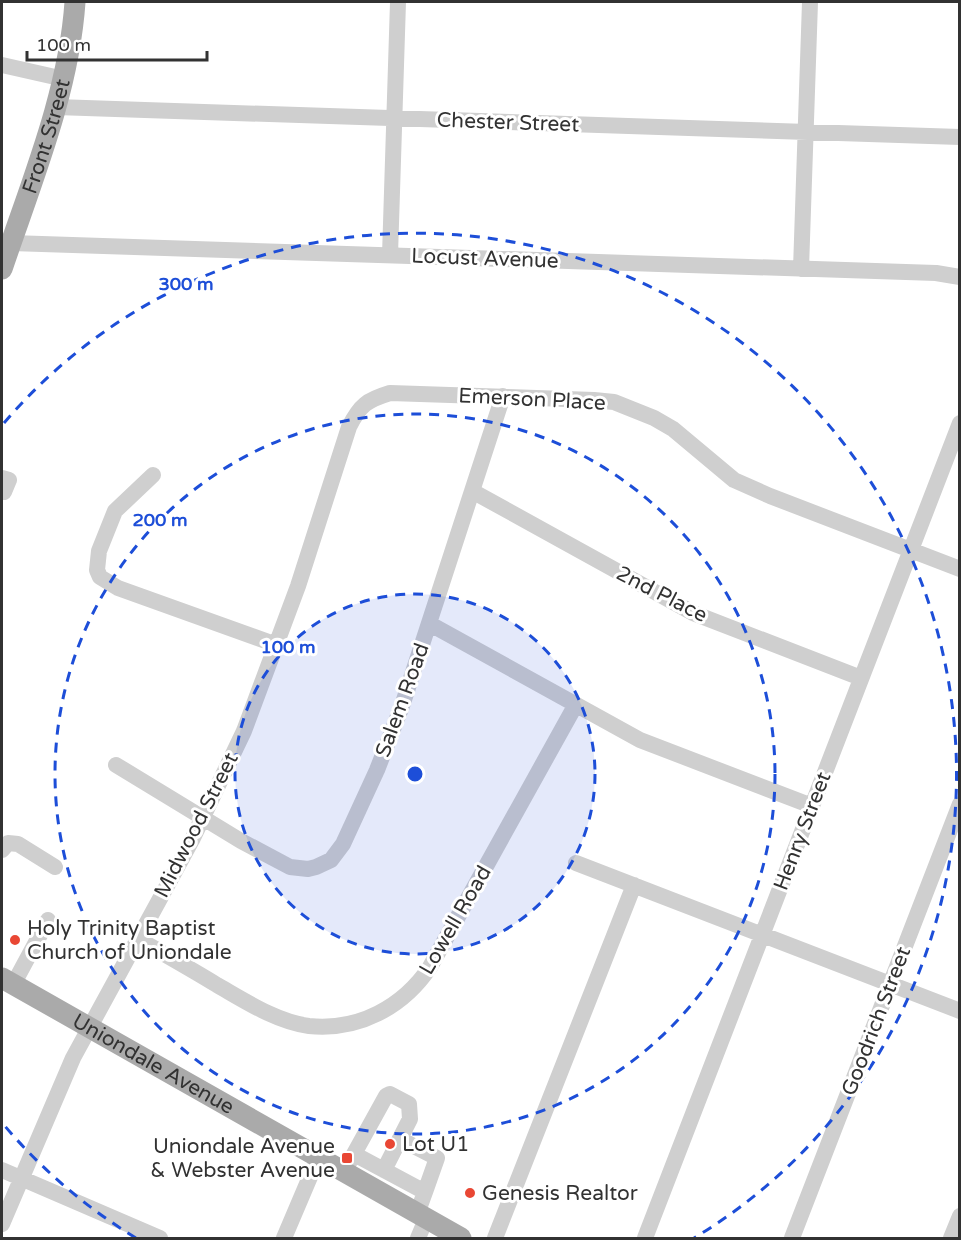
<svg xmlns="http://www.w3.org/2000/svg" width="961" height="1240" font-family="'Varela Round',sans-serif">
<rect width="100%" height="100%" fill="#fff"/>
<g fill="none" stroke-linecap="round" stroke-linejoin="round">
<path stroke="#cfcfcf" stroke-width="16" d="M2,65L64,79
M56,107L960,137
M11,243L936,273L960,277
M390,255L398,2
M801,269L810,2
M153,475L115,511L99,551L97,570L100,577L118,588L277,645
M2,478L9,480L4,492
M472,491L693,613L861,678
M430,624L640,740L812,806
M116,765L241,841L290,867L308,869L316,867L331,860L343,844L377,770L402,706L503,396
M2,850L8,843L18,844L55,867
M576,863L960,1011
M138,939C164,954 191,969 217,985C245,1001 277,1022 309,1026C359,1031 403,1007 430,967L575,706
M13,985L48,920
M400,1139L437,1158L425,1192
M354,1154L425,1192L417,1214
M2,1170L160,1238
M344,1172L386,1096L390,1094L409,1104L410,1119L384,1170
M2,1224L73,1058L192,840L244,731L298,586L349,427C360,405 367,400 390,393L594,400L614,402L654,418L673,429L734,480L770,496L960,569
M284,1238L318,1158
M418,1238L426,1219
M495,1238L634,885
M645,1238L960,423
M792,1238L960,804
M951,1238L960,1216"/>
<g stroke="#aaa" stroke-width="21">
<path id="s1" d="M2,269C31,183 69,92 75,2"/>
<path id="s2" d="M2,978L461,1238"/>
</g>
</g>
<circle cx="415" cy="774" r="180" fill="#1d4ed8" fill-opacity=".12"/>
<g fill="none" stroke="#1d4ed8" stroke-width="3" stroke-dasharray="10 8">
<circle cx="415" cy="774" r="180"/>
<circle cx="415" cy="774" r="360"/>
<path d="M136 1238A541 541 0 0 1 4 1125M4 423A541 541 0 1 1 694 1238"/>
</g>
<g fill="#e94734" stroke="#fff" stroke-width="2">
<circle cx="15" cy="940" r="6"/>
<circle cx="390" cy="1144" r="6"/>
<rect x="341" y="1152" width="12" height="12" rx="3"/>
<circle cx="470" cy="1193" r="6"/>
</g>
<g text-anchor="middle" stroke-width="6" stroke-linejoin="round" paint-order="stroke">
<g font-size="21" fill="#323232" stroke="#fff">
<text transform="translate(508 122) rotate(2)" y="7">Chester Street</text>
<text dy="7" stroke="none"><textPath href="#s1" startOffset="140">Front Street</textPath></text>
<text transform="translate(485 258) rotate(2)" y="7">Locust Avenue</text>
<text transform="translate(532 399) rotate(3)" y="7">Emerson Place</text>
<text transform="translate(662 594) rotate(27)" y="7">2nd Place</text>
<text transform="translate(402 700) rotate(-70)" y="7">Salem Road</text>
<text transform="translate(196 825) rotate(-63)" y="7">Midwood Street</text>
<text transform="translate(802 831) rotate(-69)" y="7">Henry Street</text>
<text transform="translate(455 920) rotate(-60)" y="7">Lowell Road</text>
<text transform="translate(876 1021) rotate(-69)" y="7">Goodrich Street</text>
<text dy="7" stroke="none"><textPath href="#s2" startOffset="174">Uniondale Avenue</textPath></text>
</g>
<g font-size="21" fill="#323232" stroke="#fff" text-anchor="start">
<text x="27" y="935">Holy Trinity Baptist<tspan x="27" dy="24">Church of Uniondale</tspan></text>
<text x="402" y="1151">Lot U1</text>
<text x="335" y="1153" text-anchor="end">Uniondale Avenue<tspan x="335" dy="24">&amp; Webster Avenue</tspan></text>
<text x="482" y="1200">Genesis Realtor</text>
</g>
</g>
<circle cx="415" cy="774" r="9" fill="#1d4ed8" stroke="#fff" stroke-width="3"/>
<g font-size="18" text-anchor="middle" font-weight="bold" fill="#1d4ed8" stroke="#fff" stroke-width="6" stroke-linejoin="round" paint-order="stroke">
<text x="186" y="290">300 m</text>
<text x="160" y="526">200 m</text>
<text x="288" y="653">100 m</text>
</g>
<rect width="961" height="1240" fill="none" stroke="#323232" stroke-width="6"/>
<path d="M27 51v9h180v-9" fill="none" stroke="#323232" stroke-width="3"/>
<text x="36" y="51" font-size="18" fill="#323232" stroke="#ffffff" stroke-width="4.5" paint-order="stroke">100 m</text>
</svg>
